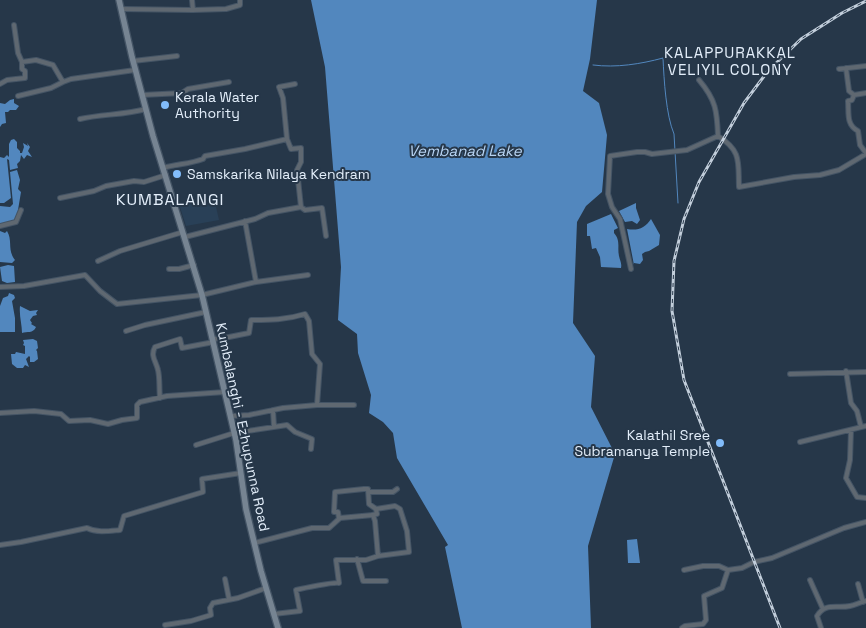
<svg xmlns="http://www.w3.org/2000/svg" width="866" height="628" font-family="'Space Grotesk',sans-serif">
<rect width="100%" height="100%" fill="#263749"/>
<path fill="#294057" d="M214,198L219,220L186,226L179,204Z"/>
<path fill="#5287be" d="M311,0H597L590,59L583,91L599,103L607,135L602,192L586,206L577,222L573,323L595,356L591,407L615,454L588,546L591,628H462L445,547L448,545L397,458L393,433L383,422L369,413L371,395L358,353L357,334L338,320L341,267L325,67Z
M14,99V103L19,106L16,110H10L8,112H5L6,123L2,124L0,127V103L5,104L10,100Z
M14,139L17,142V148L20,151V153H22L24,147L23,143L28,146L27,143L30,147L28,151L32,157L27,155L24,159L21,155L20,161L17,164L18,168L10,170L9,160L7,159L11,198L4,203H0V157L4,158L7,155L9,157V144L11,140Z
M17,170L20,180L18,189L21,192L18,210L19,213L14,221L0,225V206L10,207L13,204L10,172Z
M636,203V208L640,220L637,224L632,221L625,222L619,211Z
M611,214L618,228L614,230V233C621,241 617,247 619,256C620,261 622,263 621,268L601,267L600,257L596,248L592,249L590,236H587V224Z
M651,219L660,235L659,245L649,251L645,252L642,254L643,260L640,264L634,263V265L627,229C638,231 645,228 651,219Z
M0,231L5,233L7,231C13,241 7,250 15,260L12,263L0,262Z
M8,265L14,266L15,282L7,283L2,281L0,267Z
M9,293L14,295L15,298L12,301L15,318V332H0V306L3,298L8,296Z
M20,306L30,311L38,310L36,313L37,315L33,316L30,320L32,323L31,324L36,327C33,334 27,331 22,333C22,324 19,316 20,306Z
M33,339L37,341L38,348L36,350L37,351L38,359L34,362H30V357L29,356L26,359L29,367L25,365L23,368H17L12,364L11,354H15L16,352L25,354V346L23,345L24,343L23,340Z
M637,539L640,563H628L627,540Z"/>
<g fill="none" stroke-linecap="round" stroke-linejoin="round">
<path stroke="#5287be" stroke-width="1" d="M593,65C616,68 641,64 663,58C664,80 666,115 674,134L678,203"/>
<defs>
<path id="minor" d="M121,9L193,10L192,0
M193,10L226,9L240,5V0
M14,25L18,53L22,62L36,60L53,65L63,82L71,79L135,70
M133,61L177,56
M846,68L849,91L854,95
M839,69L866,66
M699,80C716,100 717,111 718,136C742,151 738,162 739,187L794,177L820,175L839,170L866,154
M0,84L7,80L25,78V71L22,69V62
M866,93L854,95L852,100L848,101C849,113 846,125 858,131L860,145L866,153
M142,95L182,93L188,89L229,82
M18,96L51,88L63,82
M80,119C101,114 125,115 146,109
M287,139L283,98L279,87L295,84
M163,168C177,164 190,164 203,159L205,156L245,149L287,139L291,149L301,148V162L297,170L301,207L268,213L255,219L185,237
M275,176L297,174
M60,198L94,191L106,186L134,181L144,182L166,175
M301,207L305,210L322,208L326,236
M245,221L256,282
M0,226L16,222L21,210
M98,261L120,251L183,232
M169,269H179L194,265
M631,269L620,219L612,207L608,194L610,156L637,152H645L652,154L687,150L718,136
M0,287L24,286L85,275L100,291L117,304L202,295L256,282L308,275
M126,331L145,325L206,312
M213,339L224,338L249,333L251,320C270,320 286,320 305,314L309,321L312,354L320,364L317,405L283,408L249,415L231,416
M846,371L851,403L857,411L861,427
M790,374L866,372
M160,398C159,389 160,378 158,370C156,361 150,356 155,347L180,339L182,348L214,342
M317,405H354
M273,410L274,427
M0,413L34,411L61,414L69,421L90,420L108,424L122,420L137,418V405L140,402L167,396L225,392
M851,430L850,460L846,478L857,497L866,498
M800,442L866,426
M196,445L234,433L287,425L295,432L312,439L311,449
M369,492H393L397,489
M376,509L395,506L400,509L407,531L409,552L378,556
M339,519L338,512H334L335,492L364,489H368L369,504L376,509L377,514L372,515
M254,543L312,528H329L340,518L373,515L375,521L378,556L366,560H336L339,583C333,582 304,588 296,590L300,611L274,614
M0,545L21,542L87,528C97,533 109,531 120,530L124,516L203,492L202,479L241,473
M357,559L363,581H386
M684,570L703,566H719L728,570L742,568L754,562L772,558L844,528L866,522
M225,579L229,599
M810,580L823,609
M858,584L863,602
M165,625L191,621L211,615L210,608L213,603L238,598L266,588
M682,628L685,626L703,624L706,620L704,596L722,588L728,570
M821,628L817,616C825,602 837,609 850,606C856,605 860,602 866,601"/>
<path id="secondary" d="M119,0L132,57L153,136L202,295L236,440L246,509L261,571L278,628"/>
</defs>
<use href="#minor" stroke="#445465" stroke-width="6"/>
<use href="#secondary" stroke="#445465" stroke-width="8"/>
<use href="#minor" stroke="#5f6871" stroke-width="4"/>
<use href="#secondary" stroke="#768492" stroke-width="5.5"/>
<defs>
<path id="rail" d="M780,628L684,380L672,311L674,261L684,219L699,182L744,103L768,71L801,39L842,13L866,1"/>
</defs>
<use href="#rail" stroke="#c2cedb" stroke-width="3"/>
<use href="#rail" stroke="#263749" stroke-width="1" stroke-dasharray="4" stroke-linecap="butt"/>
</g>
<g fill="#82bcfa" stroke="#263749" stroke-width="2">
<circle cx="165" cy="105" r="5"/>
<circle cx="177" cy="174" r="5"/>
<circle cx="720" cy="443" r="5"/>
</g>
<g text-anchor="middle" stroke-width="4" stroke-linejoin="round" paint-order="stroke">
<g font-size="14" fill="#e3eefa" stroke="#263749" text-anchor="start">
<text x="175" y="102">Kerala Water<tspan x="175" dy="16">Authority</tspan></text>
<text x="187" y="179">Samskarika Nilaya Kendram</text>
<text x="710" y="440" text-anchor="end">Kalathil Sree<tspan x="710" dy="16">Subramanya Temple</tspan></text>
</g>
<g font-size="14" fill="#e3eefa" stroke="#263749">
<text transform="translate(243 427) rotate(78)" y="5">Kumbalanghi - Ezhupunna Road</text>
</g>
<g font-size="15" letter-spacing="1" fill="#e3eefa" stroke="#263749">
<text x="730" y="58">KALAPPURAKKAL<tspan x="730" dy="17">VELIYIL COLONY</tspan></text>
</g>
<g font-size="15" font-style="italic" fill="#b7d3f2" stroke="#263749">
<text x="465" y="156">Vembanad Lake</text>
</g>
<g font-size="16" letter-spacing="1" fill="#e3eefa" stroke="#263749">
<text x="170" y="205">KUMBALANGI</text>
</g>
</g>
</svg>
